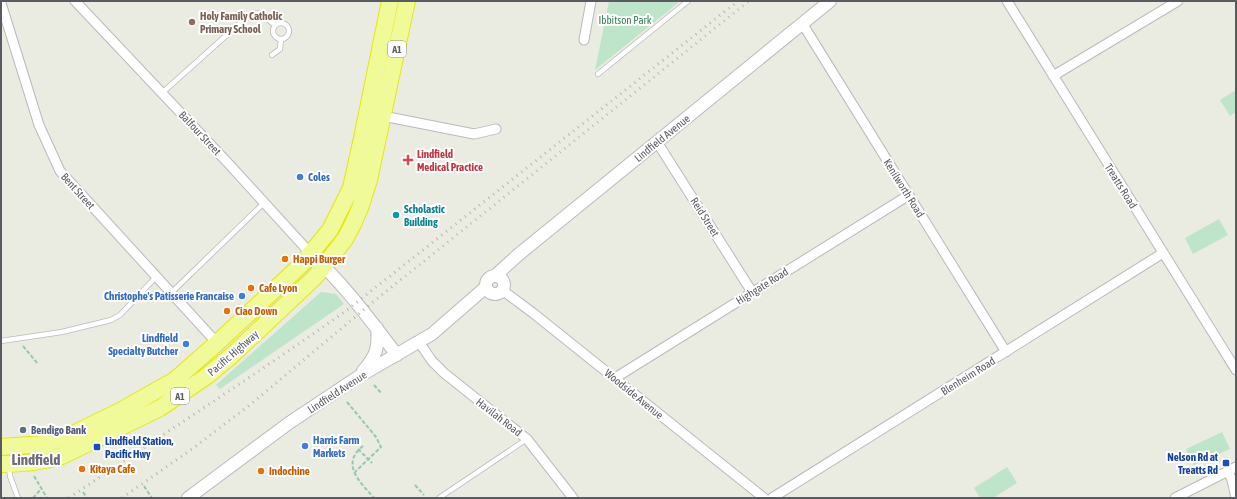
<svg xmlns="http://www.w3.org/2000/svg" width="1237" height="499" font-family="'Asap Condensed',sans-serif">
<rect width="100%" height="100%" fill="#ebece1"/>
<path fill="#bee4ca" d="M609,1H677L678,3L595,70Z
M1236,90V112L1230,116L1220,100Z
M1219,219L1228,235L1193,254L1185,238Z
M321,292L336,294L344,304L220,389L216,385Z
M1222,432L1230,449L1194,465L1186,449Z
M1007,467L1017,483L993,498H980L974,488Z"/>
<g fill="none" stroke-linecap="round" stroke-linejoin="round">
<defs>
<path id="service" d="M273 31a8 8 0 1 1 16 0a8 8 0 1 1-16 0Z
M272,55L280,49L281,39
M598,74L688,1
M162,93L248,16L257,13L262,15L275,25
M171,293L264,203
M1,341L62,332L111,320L120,315L156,277
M9,466L10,476L18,498
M439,498L527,439"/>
<path id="minor" d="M75,1L228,163L311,254
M1007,1L1236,370
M1,3L39,125L60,171L217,343
M802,23L1006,352
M584,40L591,1
M1053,76L1178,1
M383,116L474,134L496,129
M657,142L752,292
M502,290L533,313L764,498
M419,342L432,361L444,373L527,439L573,498
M615,378L909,195
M1228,471L1232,480L1236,498
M772,498L1163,253
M1175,498L1236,467"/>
<path id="tertiary" d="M311,254C344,284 370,320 397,355
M496,275L518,255L830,1
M486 285a9 9 0 1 1 18 0a9 9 0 1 1-18 0Z
M363,371C376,356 379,348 377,328
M188,498L289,423L358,377L432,334L486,287"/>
<path id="trunk" d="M1,447L44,444L58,440L77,432L120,411L175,380L217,343L301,265L330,230L351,188L362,138L390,1
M1,464C21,464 42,462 62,456L160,408L207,376L230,357L314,278L324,266L345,239L353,224L360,208L369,180L407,1"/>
</defs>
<use href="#service" stroke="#b9b9c0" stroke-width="6"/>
<use href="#minor" stroke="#b9b9c0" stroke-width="11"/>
<use href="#tertiary" stroke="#b9b9c0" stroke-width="14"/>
<use href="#trunk" stroke="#e6e607" stroke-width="18"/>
<path stroke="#98c6b4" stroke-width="2" stroke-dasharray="4 2" stroke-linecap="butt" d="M23,346L38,364
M374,385L382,394
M347,402L376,437L381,447L355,472
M363,446C340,464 360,482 374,498
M358,449L372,463
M34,476L47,498
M415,485L424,495
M144,486L152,498
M83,492L87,498
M33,498L41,489"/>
<use href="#service" stroke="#fff" stroke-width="4.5"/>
<use href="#minor" stroke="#fff" stroke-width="9"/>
<use href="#tertiary" stroke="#fff" stroke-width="12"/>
<use href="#trunk" stroke="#f1fa98" stroke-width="16"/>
<path stroke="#b4b4b5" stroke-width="3" stroke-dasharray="1 5" stroke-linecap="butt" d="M69,498C161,435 256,375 347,310L738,1
M122,498L192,449L251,404L373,302L749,1"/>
</g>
<circle fill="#8d6e63" stroke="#fff" stroke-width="1.5" cx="192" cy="22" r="4"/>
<path fill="#e0444e" stroke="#fff" stroke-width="1.5" d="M406 154h4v4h4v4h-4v4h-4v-4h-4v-4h4z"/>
<g fill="#3f7fe0" stroke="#fff" stroke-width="1.5">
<circle cx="300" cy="177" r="4"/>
<circle cx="242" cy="296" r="4"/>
<circle cx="186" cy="344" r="4"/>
<circle cx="305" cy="446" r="4"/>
</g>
<circle fill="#0f9aa8" stroke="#fff" stroke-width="1.5" cx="396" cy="215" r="4"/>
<g fill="#e8710a" stroke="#fff" stroke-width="1.5">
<circle cx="285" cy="259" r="4"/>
<circle cx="251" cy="288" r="4"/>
<circle cx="227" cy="311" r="4"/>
<circle cx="82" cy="469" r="4"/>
<circle cx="261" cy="471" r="4"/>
</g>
<circle fill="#5c6f8a" stroke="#fff" stroke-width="1.5" cx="23" cy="430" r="4"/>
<g fill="#1a4fb4" stroke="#fff" stroke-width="1.5">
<rect x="93" y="443" width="8" height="8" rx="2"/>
<rect x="1222" y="459" width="8" height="8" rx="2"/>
</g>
<g text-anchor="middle" stroke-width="4" stroke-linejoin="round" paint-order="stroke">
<g fill="#fff" stroke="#8c8c91" stroke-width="1">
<rect x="388" y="41" width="18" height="16" rx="3"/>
<rect x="171" y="388" width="18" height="16" rx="3"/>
</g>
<g font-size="10" font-weight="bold" fill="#5a5b62">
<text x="397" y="53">A1</text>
<text x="180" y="400">A1</text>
</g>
<g font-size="11" font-weight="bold" fill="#785e54" stroke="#fff" text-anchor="start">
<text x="200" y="20">Holy Family Catholic<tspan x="200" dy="13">Primary School</tspan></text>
</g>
<g font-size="11" fill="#378353" stroke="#fff">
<text x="625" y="24">Ibbitson Park</text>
</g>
<g font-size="11" fill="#5a5b62" stroke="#fff">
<text transform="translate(200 133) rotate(47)" y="4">Balfour Street</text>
<text transform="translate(662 138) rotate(-39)" y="4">Lindfield Avenue</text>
<text transform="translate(1121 186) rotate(58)" y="4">Treatts Road</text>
<text transform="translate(904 188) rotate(58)" y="4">Kenilworth Road</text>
<text transform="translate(78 191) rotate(48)" y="4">Bent Street</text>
<text transform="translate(705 217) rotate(58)" y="4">Reid Street</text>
<text transform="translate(762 286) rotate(-32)" y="4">Highgate Road</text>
<text transform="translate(233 353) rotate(-41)" y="4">Pacific Highway</text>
<text transform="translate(968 376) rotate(-32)" y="4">Blenheim Road</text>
<text transform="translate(337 392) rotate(-33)" y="4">Lindfield Avenue</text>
<text transform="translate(634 394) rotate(39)" y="4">Woodside Avenue</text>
<text transform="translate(499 417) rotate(38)" y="4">Havilah Road</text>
</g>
<g font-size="11" font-weight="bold" fill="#be3a42" stroke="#fff" text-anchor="start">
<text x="417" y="158">Lindfield<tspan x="417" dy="13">Medical Practice</tspan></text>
</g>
<g font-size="11" font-weight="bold" fill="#366cbe" stroke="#fff" text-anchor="start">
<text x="308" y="181">Coles</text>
<text x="234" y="300" text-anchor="end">Christophe's Patisserie Francaise</text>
<text x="178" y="342" text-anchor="end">Lindfield<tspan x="178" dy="13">Specialty Butcher</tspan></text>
<text x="313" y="444">Harris Farm<tspan x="313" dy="13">Markets</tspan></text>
</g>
<g font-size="11" font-weight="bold" fill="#0d838f" stroke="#fff" text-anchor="start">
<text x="404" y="213">Scholastic<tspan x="404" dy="13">Building</tspan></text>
</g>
<g font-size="11" font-weight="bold" fill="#c56008" stroke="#fff" text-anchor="start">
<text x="293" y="263">Happi Burger</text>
<text x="259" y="292">Cafe Lyon</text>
<text x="235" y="315">Ciao Down</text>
<text x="90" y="473">Kitaya Cafe</text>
<text x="269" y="475">Indochine</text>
</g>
<g font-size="11" font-weight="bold" fill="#4e5e75" stroke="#fff" text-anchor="start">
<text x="31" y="434">Bendigo Bank</text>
</g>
<g font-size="11" font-weight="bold" fill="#164399" stroke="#fff" text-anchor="start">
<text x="105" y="445">Lindfield Station,<tspan x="105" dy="13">Pacific Hwy</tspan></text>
<text x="1218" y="461" text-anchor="end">Nelson Rd at<tspan x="1218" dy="13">Treatts Rd</tspan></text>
</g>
<g font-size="15" font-weight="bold" fill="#6b6c74" stroke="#fff">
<text x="36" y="465">Lindfield</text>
</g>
</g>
<rect width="1237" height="499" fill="none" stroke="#5a5b62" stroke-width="4"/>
</svg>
